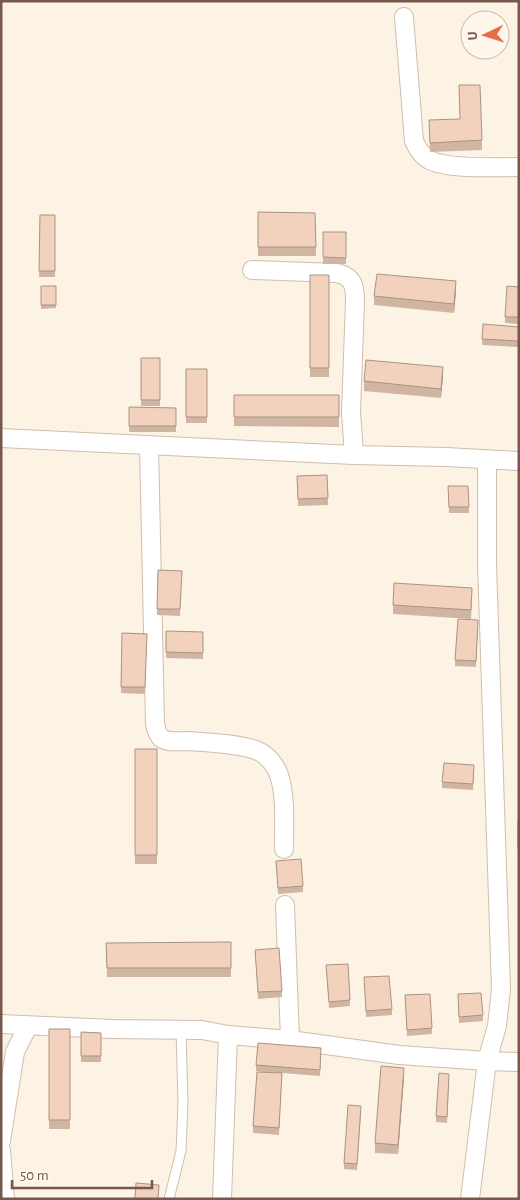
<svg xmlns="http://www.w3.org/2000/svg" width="520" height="1200" font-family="'Alegreya Sans',sans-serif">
<rect width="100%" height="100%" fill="#fcf3e5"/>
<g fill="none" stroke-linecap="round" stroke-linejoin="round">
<defs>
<path id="lane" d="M169,1199L181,1151L183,1102L181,1030"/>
<path id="street" d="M404,17L414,141C417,148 421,155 428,159C444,170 498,167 519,167
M252,270L337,273C353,277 355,285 355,301L351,412L354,455
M1,438L354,455L446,457L519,461
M149,445L155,724C156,729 157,734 161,738C168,743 180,741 188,741C205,742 246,744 260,752C268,756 276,766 279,775C286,795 284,827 284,849
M285,905L290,1040
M1,1024L112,1029L202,1030L228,1035L290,1040L399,1055L487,1061L519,1062
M1,1141L15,1052L28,1026
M1,1150L5,1199
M222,1199L228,1035
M470,1199L487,1061L497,1026L501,989L487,564V460"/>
</defs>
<use href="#lane" stroke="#d0bdae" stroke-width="11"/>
<use href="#street" stroke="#d0bdae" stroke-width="20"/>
<use href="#lane" stroke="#fff" stroke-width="9"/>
<use href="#street" stroke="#fff" stroke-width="18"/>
</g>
<path fill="#d0b5a3" d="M429,120L482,140V150L430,152Z
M258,212L315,213L316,256H258Z
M40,215H55V277H39Z
M323,232H346V264H323Z
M310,275H329V377H310Z
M41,286H56V308L41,309Z
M519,287V324L505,323V317Z
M456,291L454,313L374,305V296Z
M483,324L519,327V347L482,345Z
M141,358H160V406H141Z
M186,369H207V423H186Z
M443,376L441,398L364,391V381Z
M234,395H339V427L234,426Z
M129,407L176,408V432H129Z
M327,475L328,505L298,506L297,476Z
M448,486H468L469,513H449Z
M158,570L182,571L180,616L157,615Z
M472,597L471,619L393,614V605Z
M478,627L476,667L455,666V660Z
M166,631L203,632V659L166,658Z
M122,633L147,634L145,694L121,693Z
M135,749H157V864H135Z
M474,771L473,790L442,788V782Z
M276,861L303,886V892L278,894Z
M231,942V977H107L106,943Z
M255,950L282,991V997L258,999Z
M326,965L350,1000V1006L329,1008Z
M364,977L392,1009V1015L366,1017Z
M458,994L483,1015V1021L459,1023Z
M405,995L432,1028V1034L407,1036Z
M49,1029H70V1129H49Z
M81,1032L101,1033V1062H81Z
M321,1054L320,1076L282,1073L279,1135L253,1133V1126L272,1073L256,1071V1065Z
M404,1077L398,1154L375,1153V1143Z
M449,1081L447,1123L436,1122V1116Z
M361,1113L357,1170L344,1169V1163Z"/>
<path fill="#a99384" d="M456,281V291L454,313V304Z
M443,367V376L441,398V389Z
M404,1068V1077L398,1154V1145Z"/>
<path fill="#f2d2bd" stroke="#a99384" d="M459,85H480L482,140L430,143L429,120L460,119Z
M258,212L315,213L316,247H258Z
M40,215H55V271H39Z
M323,232H346V258L323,257Z
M377,274L456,281L454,304L374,296Z
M310,275H329V368H310Z
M41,286H56V305H41Z
M507,286L519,287V317H505Z
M483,324L519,327V341L482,339Z
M141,358H160V400H141Z
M366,360L443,367L441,389L364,381Z
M186,369H207V417H186Z
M234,395H339V417H234Z
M129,407L176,408V426H129Z
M327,475L328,498L298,499L297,476Z
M448,486H468L469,507H449Z
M158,570L182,571L180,609H157Z
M394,583L472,588L471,610L393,605Z
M458,619L478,620L476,661L455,660Z
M166,631L203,632V653L166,652Z
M122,633L147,634L145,687H121Z
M135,749H157V855H135Z
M444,763L474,765L473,784L442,782Z
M518,821H519V849H518Z
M301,859L303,886L278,888L276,861Z
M231,942V968H107L106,943Z
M279,948L282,991L258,992L255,950Z
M348,964L350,1000L329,1002L326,965Z
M389,976L392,1009L366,1011L364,977Z
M481,993L483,1015L459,1017L458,994Z
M430,994L432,1028L407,1030L405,995Z
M49,1029H70V1120H49Z
M81,1032L101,1033V1056H81Z
M258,1043L321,1048L320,1070L256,1065Z
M381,1066L404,1068L398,1145L375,1143Z
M257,1072L282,1073L279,1128L253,1126Z
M439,1073L449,1074L447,1117L436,1116Z
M348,1105L361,1106L357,1164L344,1163Z
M136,1183L159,1185L158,1199H135Z"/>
<rect width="520" height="1200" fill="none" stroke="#76594a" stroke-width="5"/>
<g transform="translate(485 35) rotate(266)"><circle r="24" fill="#fff7ec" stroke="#c8b8ab"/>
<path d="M0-4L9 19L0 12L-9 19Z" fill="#e66c4a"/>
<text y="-8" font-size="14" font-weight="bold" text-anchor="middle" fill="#76594a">U</text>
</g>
<path d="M12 1180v8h140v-8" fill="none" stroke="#76594a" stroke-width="2.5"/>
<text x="20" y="1180" font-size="15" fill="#76594a" stroke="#fff7ec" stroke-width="4" paint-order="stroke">50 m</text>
</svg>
